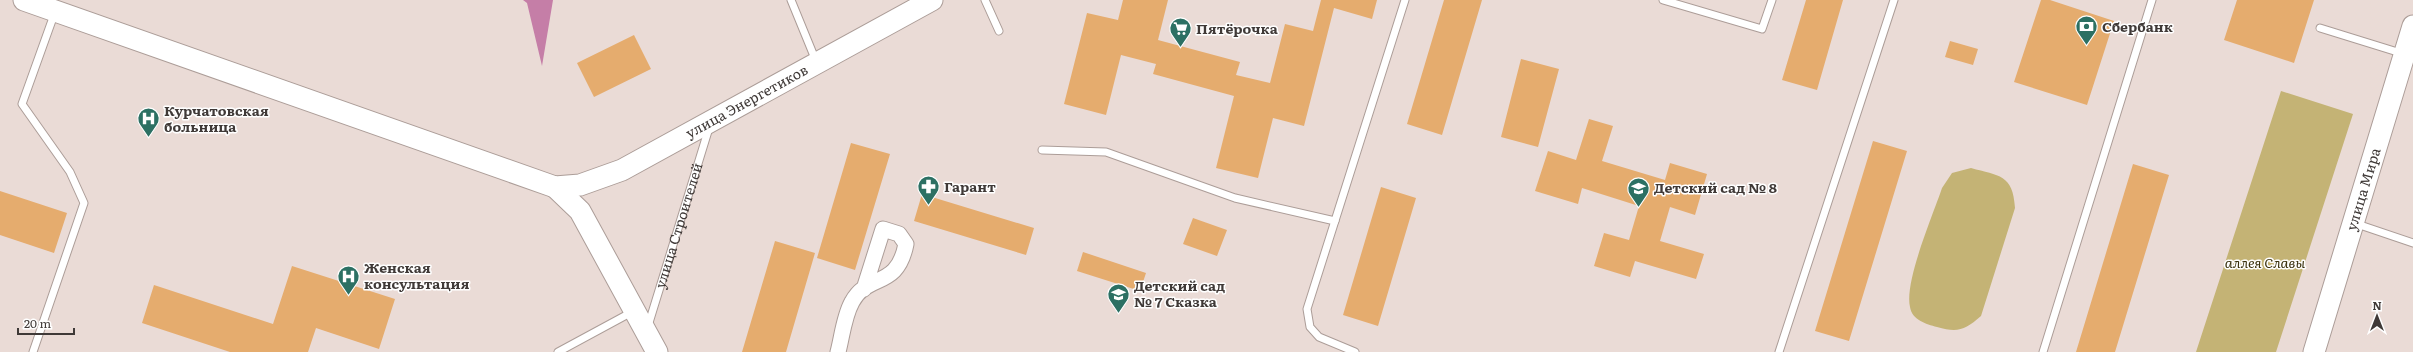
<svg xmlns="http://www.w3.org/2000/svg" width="2413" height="352" font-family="Literata,serif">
<rect width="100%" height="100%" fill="#eadbd6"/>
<path fill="#c4b375" d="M2281,91L2353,114L2276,352H2196Z
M1971,168C1999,176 2013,174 2015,208L1981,316C1965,330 1958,333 1937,327C1926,324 1912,320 1910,307C1904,282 1933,215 1942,188L1952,173Z"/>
<path fill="#c57ea7" d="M523,0H553L542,66L527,3Z"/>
<path fill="#e5ac6e" d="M1123,0H1168L1158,40L1240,62L1236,75L1270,83L1285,24L1313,31L1321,0H1377L1372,19L1334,8L1304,126L1273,118L1258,178L1216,168L1234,96L1153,74L1156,64L1121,55L1106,115L1064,104L1087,13L1118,20Z
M1444,0H1482L1442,135L1407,124Z
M1806,0H1843L1817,90L1782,80Z
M2041,0H2050L2114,21L2087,105L2014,82Z
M2237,0H2314L2294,63L2224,40Z
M634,35L651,69L594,97L577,63Z
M1950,41L1978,49L1973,65L1945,57Z
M1521,59L1559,69L1538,147L1501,137Z
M1589,119L1613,126L1602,161L1665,180L1670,163L1707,174L1695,215L1670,207L1660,241L1704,254L1696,279L1635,261L1630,277L1594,266L1604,233L1629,240L1639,206L1582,188L1578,204L1535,191L1548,151L1576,160Z
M1873,141L1907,151L1849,341L1815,331Z
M851,143L890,154L855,270L817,258Z
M2133,164L2169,175L2115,352H2076Z
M1381,187L1416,198L1378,326L1343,315Z
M0,191L67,213L54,253L0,235Z
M922,194L1034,228L1026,255L914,221Z
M1193,218L1227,230L1217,256L1183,244Z
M775,241L815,253L786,352H742Z
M1083,252L1146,273L1140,291L1077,271Z
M292,266L395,299L379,349L316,328L308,352H230L142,323L154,285L273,324Z"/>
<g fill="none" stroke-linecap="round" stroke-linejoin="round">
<defs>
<g id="lane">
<path d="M791,0L816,61"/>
<path d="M985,0L999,31"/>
<path d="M1663,0L1762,29L1772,0"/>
<path d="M2320,28L2404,54"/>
<path d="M1042,150L1106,152L1235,198L1335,221"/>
<path d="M2354,223L2413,243"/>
<path id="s1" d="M648,326L709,128"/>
<path d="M33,352L84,203L70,172L22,104L55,12"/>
<path d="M558,352L632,312"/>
<path d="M1355,352L1319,337L1310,327L1307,309L1405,0"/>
<path d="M1779,352L1894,0"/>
<path d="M2043,352L2152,0"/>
</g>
<path id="street" d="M838,352C842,337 844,316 852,302C868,272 897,290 906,244L899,234L883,229L864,289"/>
<g id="secondary">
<path id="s2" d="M24,0L555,187L580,185L622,170L932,0"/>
<path d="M555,187L580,211L657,352"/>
<path id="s3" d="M2314,352L2413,26"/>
</g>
</defs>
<use href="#lane" stroke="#ac9d98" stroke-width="9"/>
<use href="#street" stroke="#ac9d98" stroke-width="17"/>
<use href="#secondary" stroke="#ac9d98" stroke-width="23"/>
<use href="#lane" stroke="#fff" stroke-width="7"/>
<use href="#street" stroke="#fff" stroke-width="15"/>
<use href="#secondary" stroke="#fff" stroke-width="21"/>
</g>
<defs>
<symbol id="bank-pin" viewBox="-11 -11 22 30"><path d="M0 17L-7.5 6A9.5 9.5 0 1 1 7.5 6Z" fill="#2c7063" stroke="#fff"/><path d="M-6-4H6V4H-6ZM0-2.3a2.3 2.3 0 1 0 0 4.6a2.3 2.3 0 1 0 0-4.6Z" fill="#fff"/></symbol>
<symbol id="supermarket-pin" viewBox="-11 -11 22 30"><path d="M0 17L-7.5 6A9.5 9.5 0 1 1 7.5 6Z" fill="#2c7063" stroke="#fff"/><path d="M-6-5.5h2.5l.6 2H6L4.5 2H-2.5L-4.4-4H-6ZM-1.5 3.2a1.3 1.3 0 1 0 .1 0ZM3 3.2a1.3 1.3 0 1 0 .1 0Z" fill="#fff"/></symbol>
<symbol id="hospital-pin" viewBox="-11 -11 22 30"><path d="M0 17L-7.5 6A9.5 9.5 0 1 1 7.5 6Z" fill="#2c7063" stroke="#fff"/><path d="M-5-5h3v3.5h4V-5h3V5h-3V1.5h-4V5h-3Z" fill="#fff"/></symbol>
<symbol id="pharmacy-pin" viewBox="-11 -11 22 30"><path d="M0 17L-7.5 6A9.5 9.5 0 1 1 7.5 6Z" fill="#2c7063" stroke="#fff"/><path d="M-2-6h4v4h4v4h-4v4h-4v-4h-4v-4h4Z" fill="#fff"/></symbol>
<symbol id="school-pin" viewBox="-11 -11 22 30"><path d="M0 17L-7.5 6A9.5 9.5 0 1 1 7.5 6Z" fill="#2c7063" stroke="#fff"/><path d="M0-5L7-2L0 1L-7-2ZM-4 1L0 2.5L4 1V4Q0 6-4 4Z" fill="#fff"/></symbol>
</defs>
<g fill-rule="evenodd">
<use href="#bank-pin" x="2074" y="14" width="25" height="34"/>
<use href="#supermarket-pin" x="1168" y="16" width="25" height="34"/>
<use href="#hospital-pin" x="136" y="106" width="25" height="34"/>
<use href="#pharmacy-pin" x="916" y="174" width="25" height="34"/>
<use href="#school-pin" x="1626" y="176" width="25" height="34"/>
<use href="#hospital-pin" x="336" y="264" width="25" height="34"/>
<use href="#school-pin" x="1106" y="282" width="25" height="34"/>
</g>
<g text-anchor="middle" stroke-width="3" stroke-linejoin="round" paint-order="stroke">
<g font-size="14" font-weight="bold" fill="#3f3937" stroke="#fff" text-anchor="start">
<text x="2102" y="32">Сбербанк</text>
<text x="1196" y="34">Пятёрочка</text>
<text x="164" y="116">Курчатовская<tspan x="164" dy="16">больница</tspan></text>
<text x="944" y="192">Гарант</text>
<text x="1654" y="193">Детский сад № 8</text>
<text x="364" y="273">Женская<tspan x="364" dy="16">консультация</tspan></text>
<text x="1134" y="291">Детский сад<tspan x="1134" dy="16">№ 7 Сказка</tspan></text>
</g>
<g font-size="14" fill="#3f3937" stroke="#fff">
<text dy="5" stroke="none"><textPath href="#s2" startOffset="775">улица Энергетиков</textPath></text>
<text dy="5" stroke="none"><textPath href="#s3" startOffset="170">улица Мира</textPath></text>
<text dy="5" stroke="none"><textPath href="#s1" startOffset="105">улица Строителей</textPath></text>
</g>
<g font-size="14" font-style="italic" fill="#39300d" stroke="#fff">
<text x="2265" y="268">аллея Славы</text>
</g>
</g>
<g transform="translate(2377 316)" stroke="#ffffff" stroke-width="3" paint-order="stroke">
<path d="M0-3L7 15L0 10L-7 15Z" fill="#3f3937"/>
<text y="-6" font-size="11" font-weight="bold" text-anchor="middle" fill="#3f3937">N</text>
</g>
<path d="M18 328v6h56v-6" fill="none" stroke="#3f3937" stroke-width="2"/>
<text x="24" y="328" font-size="12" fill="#3f3937" stroke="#ffffff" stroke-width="3" paint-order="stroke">20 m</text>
</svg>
